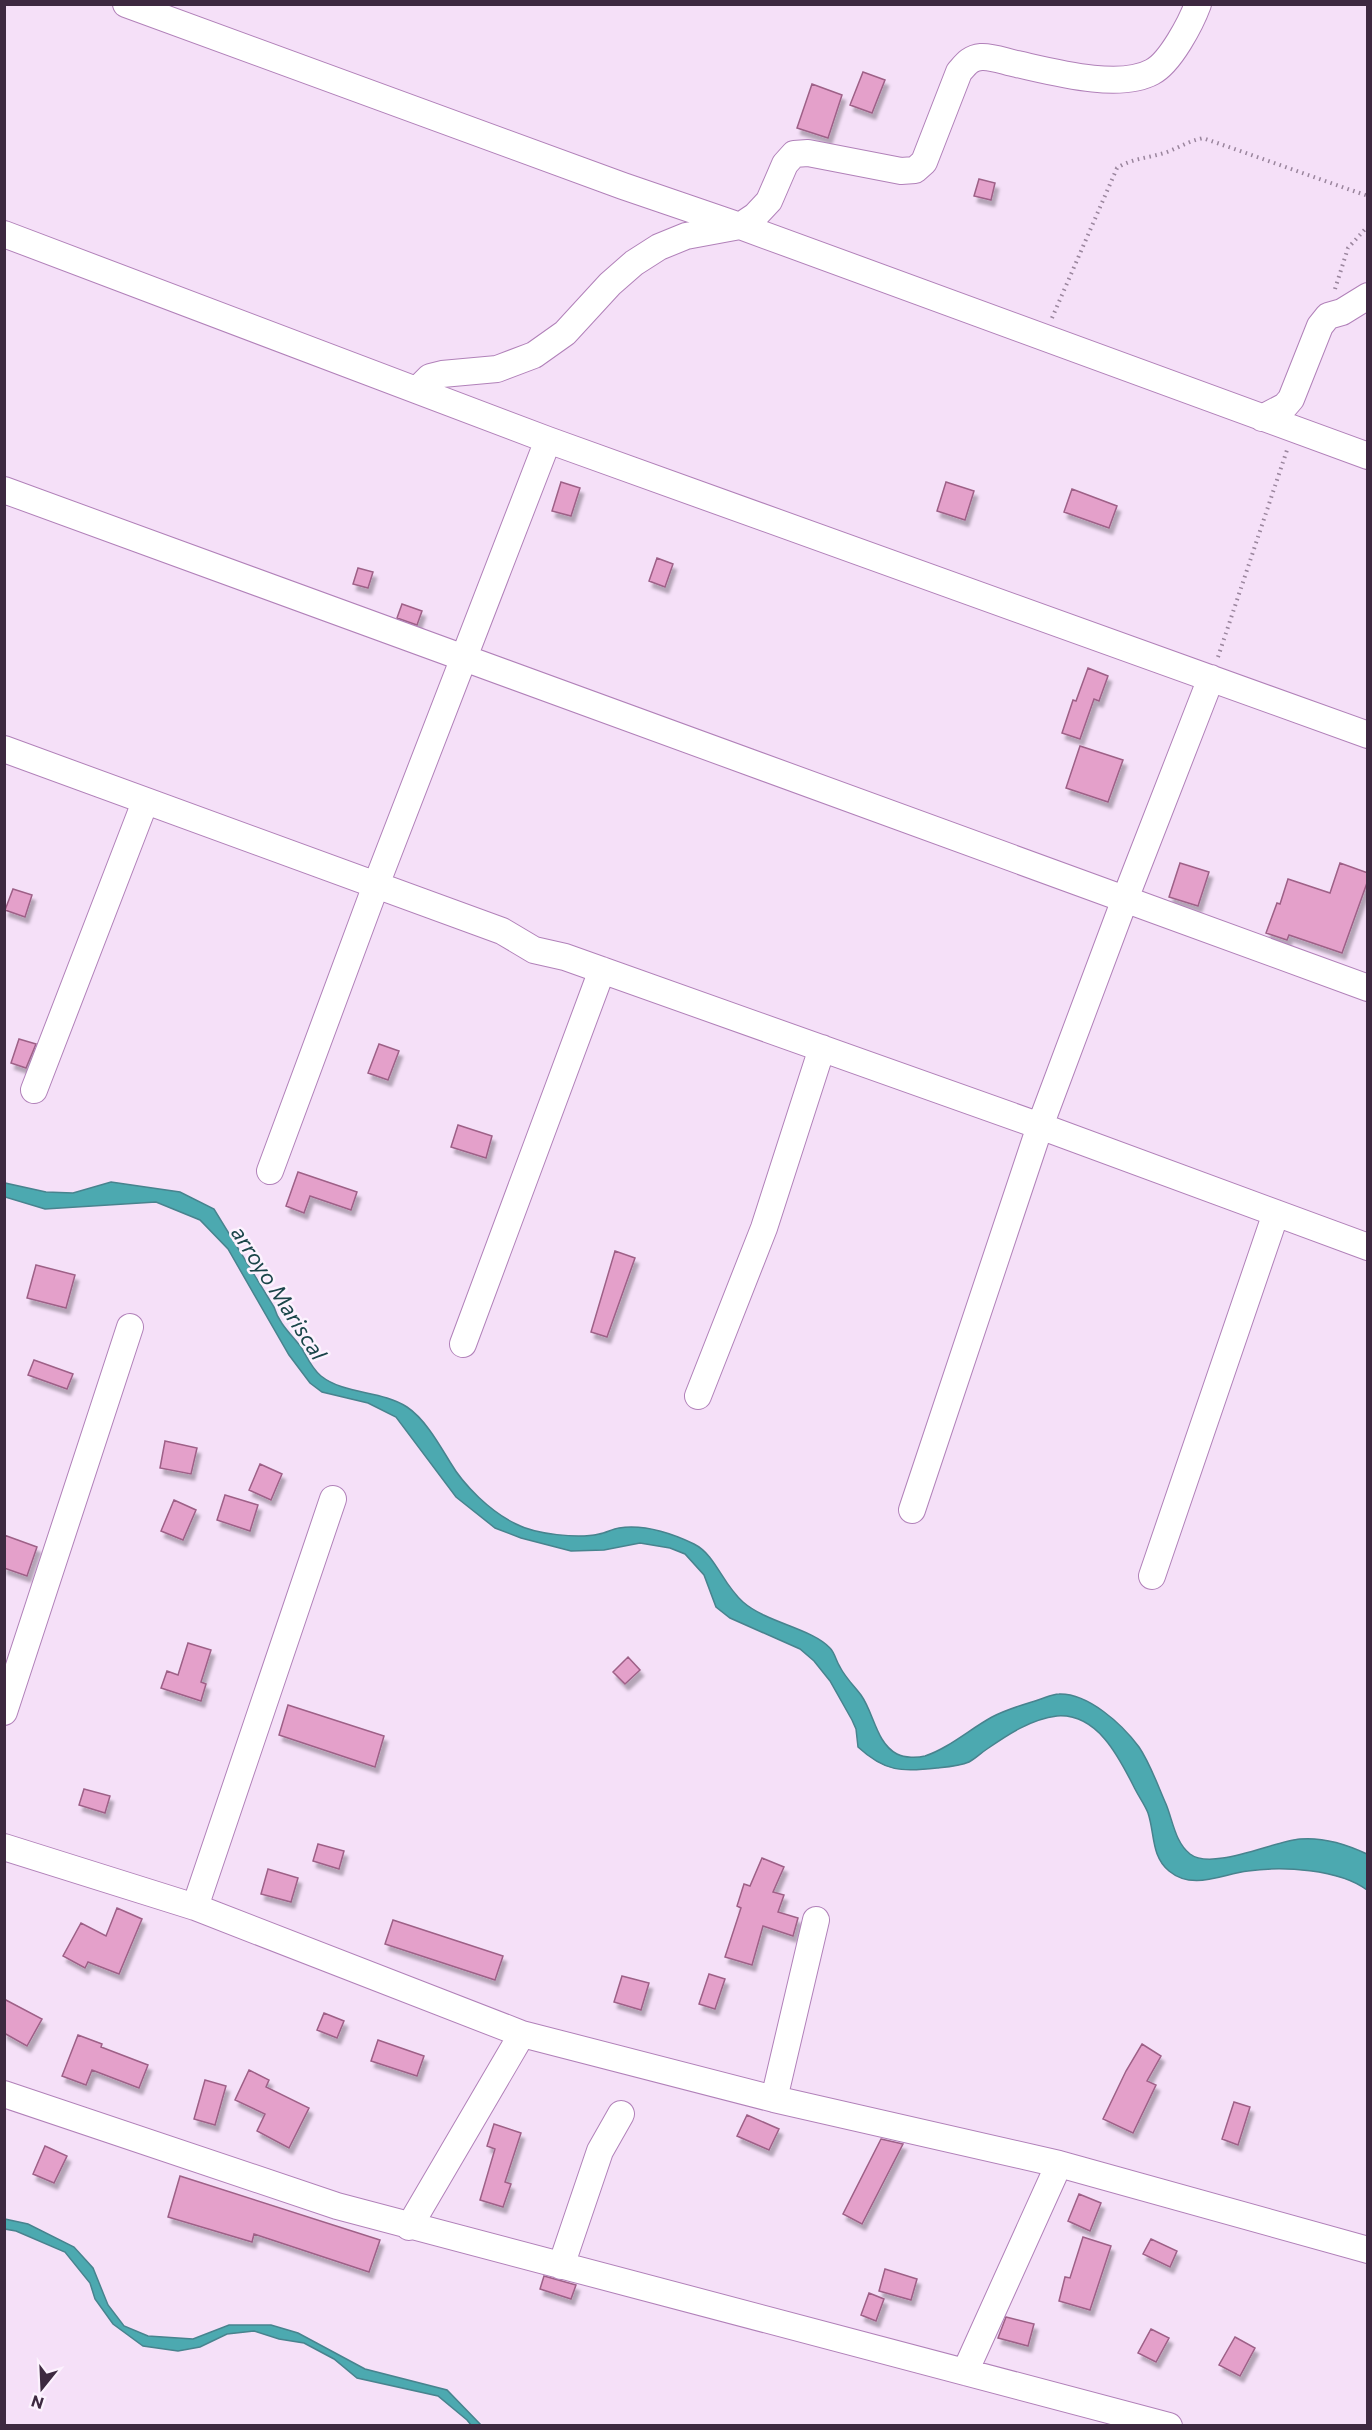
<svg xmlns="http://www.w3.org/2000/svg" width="1372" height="2430" font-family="Commissioner,sans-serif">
<defs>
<filter id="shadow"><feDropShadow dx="3.5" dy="6" stdDeviation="1.5" flood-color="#0004"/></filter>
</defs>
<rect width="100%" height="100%" fill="#f5e0f8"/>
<path fill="#4ca9b0" stroke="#48838e" stroke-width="1.5" d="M111,1182L180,1192L214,1209L274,1307C279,1324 291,1334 301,1347C307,1357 312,1369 321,1376C345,1395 381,1390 407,1407C425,1419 439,1444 450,1462C464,1486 491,1512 516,1524C535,1534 578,1539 599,1534C606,1533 612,1529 619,1528C645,1524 671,1533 694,1544C716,1555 722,1584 743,1602C767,1623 811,1628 830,1648C835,1653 836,1661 840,1667C845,1677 854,1686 861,1695C874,1713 876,1743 897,1754C905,1758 917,1758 925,1756C949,1748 970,1729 992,1717C1007,1709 1022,1705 1038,1700C1045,1698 1052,1694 1059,1694C1088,1693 1122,1724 1139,1747C1150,1763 1158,1786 1166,1804C1173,1821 1175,1842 1190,1854C1212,1871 1274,1841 1300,1839C1324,1837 1346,1844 1367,1854V1890C1339,1869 1282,1866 1248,1871C1222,1874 1193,1891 1169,1871C1151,1856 1155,1834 1148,1813C1145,1805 1139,1797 1135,1789C1120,1759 1098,1713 1057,1716C1031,1719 1007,1735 987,1749C981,1753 975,1759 969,1762C960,1766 947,1767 937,1768C902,1772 885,1772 858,1747L856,1729L852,1720L830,1681L814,1661L800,1649L730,1618L716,1607L704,1575L685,1554L670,1548L640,1543L604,1550L571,1551L521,1538L495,1528L456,1497L396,1417L368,1403L322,1392L310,1383L289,1355L228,1249L200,1220L156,1202L45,1209L5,1197V1183L46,1192L73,1193Z
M5,2219L28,2224L74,2247L93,2268L108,2305L124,2326L148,2336L193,2339L229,2325H271L298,2333L365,2369L447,2390L481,2425H471L467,2420L438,2396L357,2378L334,2359L304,2343L279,2339L254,2331L227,2334L200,2347L178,2351L143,2346L113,2324L95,2299L90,2283L65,2252L16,2231L5,2229Z"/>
<path fill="#e4a0ca" stroke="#9e6087" stroke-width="1.5" filter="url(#shadow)" d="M863,72L885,80L872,113L850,105Z
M812,84L842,95L828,138L797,128Z
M979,179L995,183L991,200L974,196Z
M561,482L580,488L571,516L552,511Z
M946,482L974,491L965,520L937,511Z
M1072,489L1117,506L1109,528L1064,512Z
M657,558L673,564L665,587L649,581Z
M358,568L373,572L368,588L353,584Z
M402,604L422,611L417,625L397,618Z
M1088,668L1108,676L1099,701L1094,699L1080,739L1062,733L1073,700L1076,701Z
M1080,746L1123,760L1108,802L1066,788Z
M1180,863L1209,872L1198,906L1169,897Z
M1340,863L1368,873V880L1342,953L1289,935L1287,940L1266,933L1277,903L1280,904L1288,879L1330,893Z
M13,889L32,895L25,917L5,910Z
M19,1039L36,1044L26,1068L11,1063Z
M379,1044L399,1051L388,1080L368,1073Z
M458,1125L492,1136L486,1158L451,1147Z
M298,1172L357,1192L351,1210L310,1196L304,1213L286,1206Z
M615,1251L635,1258L607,1337L591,1332Z
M36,1265L75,1275L66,1308L27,1298Z
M34,1360L73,1374L67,1389L28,1375Z
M165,1441L197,1448L191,1474L160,1468Z
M260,1464L282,1474L271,1500L249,1490Z
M225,1495L258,1505L250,1531L217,1520Z
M174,1500L196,1510L183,1540L161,1531Z
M4,1535L37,1547L27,1576L4,1568Z
M188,1643L211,1650L201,1682L206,1684L201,1701L161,1688L167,1671L178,1675Z
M628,1657L640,1670L625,1684L613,1672Z
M288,1705L384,1736L375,1767L279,1735Z
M84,1789L110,1796L105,1813L79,1805Z
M318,1844L344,1851L339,1869L313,1861Z
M762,1858L784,1867L773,1892L784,1895L778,1912L798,1918L793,1936L763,1926L752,1965L725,1957L741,1908L737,1906L744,1884L750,1886Z
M268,1869L298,1878L291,1902L261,1894Z
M117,1908L142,1919L119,1974L88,1962L85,1968L63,1956L81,1923L106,1936Z
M393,1920L503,1956L495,1980L385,1944Z
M709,1974L725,1979L715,2009L699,2004Z
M622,1976L649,1983L641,2010L614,2002Z
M4,1999L42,2019L27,2046L4,2033Z
M324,2013L344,2021L337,2038L317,2030Z
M78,2035L102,2044L101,2047L148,2065L139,2088L92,2070L86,2085L62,2076Z
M378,2040L424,2056L417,2076L371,2061Z
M1142,2044L1161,2056L1147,2081L1156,2085L1133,2133L1103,2119L1126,2071Z
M249,2070L269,2080L266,2087L309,2108L289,2148L257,2131L265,2114L235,2100Z
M205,2080L226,2086L215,2125L194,2119Z
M1234,2102L1250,2107L1238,2145L1222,2139Z
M747,2115L779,2129L769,2150L737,2136Z
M494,2124L521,2133L505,2182L511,2184L503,2207L480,2200L495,2149L487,2146Z
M881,2139L903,2144L862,2224L843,2214Z
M45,2146L67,2156L54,2183L33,2174Z
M180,2176L380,2240L369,2272L254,2234L252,2242L168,2217Z
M1079,2194L1101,2203L1090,2231L1068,2221Z
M1083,2237L1111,2246L1090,2310L1059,2301L1065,2277L1070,2278Z
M1151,2239L1177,2251L1170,2267L1143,2254Z
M885,2269L917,2279L911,2300L879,2291Z
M544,2276L576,2285L571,2299L540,2289Z
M869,2293L884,2299L876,2321L861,2315Z
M1006,2317L1034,2324L1028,2346L998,2338Z
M1151,2329L1169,2338L1156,2362L1138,2353Z
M1235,2337L1255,2348L1240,2376L1219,2365Z"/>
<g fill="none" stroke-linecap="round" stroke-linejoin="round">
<defs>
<path id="minor" d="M126,4L623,186L740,226L1368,456
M4,234L548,440L1368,735
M417,390L430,377L442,374L497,369L534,355L565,333L610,284L634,263L659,247L686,236L740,226L755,216L769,201L785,164L794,154L808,153L901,171L915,170L924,162L959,72C966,64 970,58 981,57C992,56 1006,62 1017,64C1053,72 1119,90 1152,72C1170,63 1191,23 1198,4
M1262,418L1285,406L1291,399L1320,326L1328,316L1342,312L1368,296
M4,490L1368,988
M4,749L502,931L534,950L565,957L1040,1126L1368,1247
M34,1090L145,802
M270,1171L376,885L548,440
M463,1344L602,970
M698,1396L764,1228L822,1048
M912,1510L1040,1126L1125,899L1211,678
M1152,1576L1276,1213
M4,1712L130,1327
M4,1847L195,1907L522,2034L774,2099L1059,2164L1368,2250
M195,1907L333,1499
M4,2094L337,2206L1169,2426
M774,2099L816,1920
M409,2227L522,2034
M561,2266L600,2151L621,2114
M965,2372L1059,2164"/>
</defs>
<use href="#minor" stroke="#b181b9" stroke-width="28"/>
<path stroke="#9a859d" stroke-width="4" stroke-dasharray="1.5 4.5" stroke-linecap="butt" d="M1335,289L1348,248L1368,226
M1052,318L1117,168C1132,158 1150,158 1167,152C1180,147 1189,141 1203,138L1368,196
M1218,657L1287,450"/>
<use href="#minor" stroke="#fff" stroke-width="26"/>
</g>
<g text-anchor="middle" stroke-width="5" stroke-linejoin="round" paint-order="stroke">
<g font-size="22" font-style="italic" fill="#1a4549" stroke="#fcf2fe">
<text transform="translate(279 1293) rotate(57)" y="8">arroyo Mariscal</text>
</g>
</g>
<rect width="1372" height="2430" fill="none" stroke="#3d2940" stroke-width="12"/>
<g transform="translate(42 2388) rotate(198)" stroke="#fcf2fe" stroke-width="4.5" paint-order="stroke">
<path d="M0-4.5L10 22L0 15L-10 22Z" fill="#3d2940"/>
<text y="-9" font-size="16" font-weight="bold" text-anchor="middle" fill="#3d2940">N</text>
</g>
</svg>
